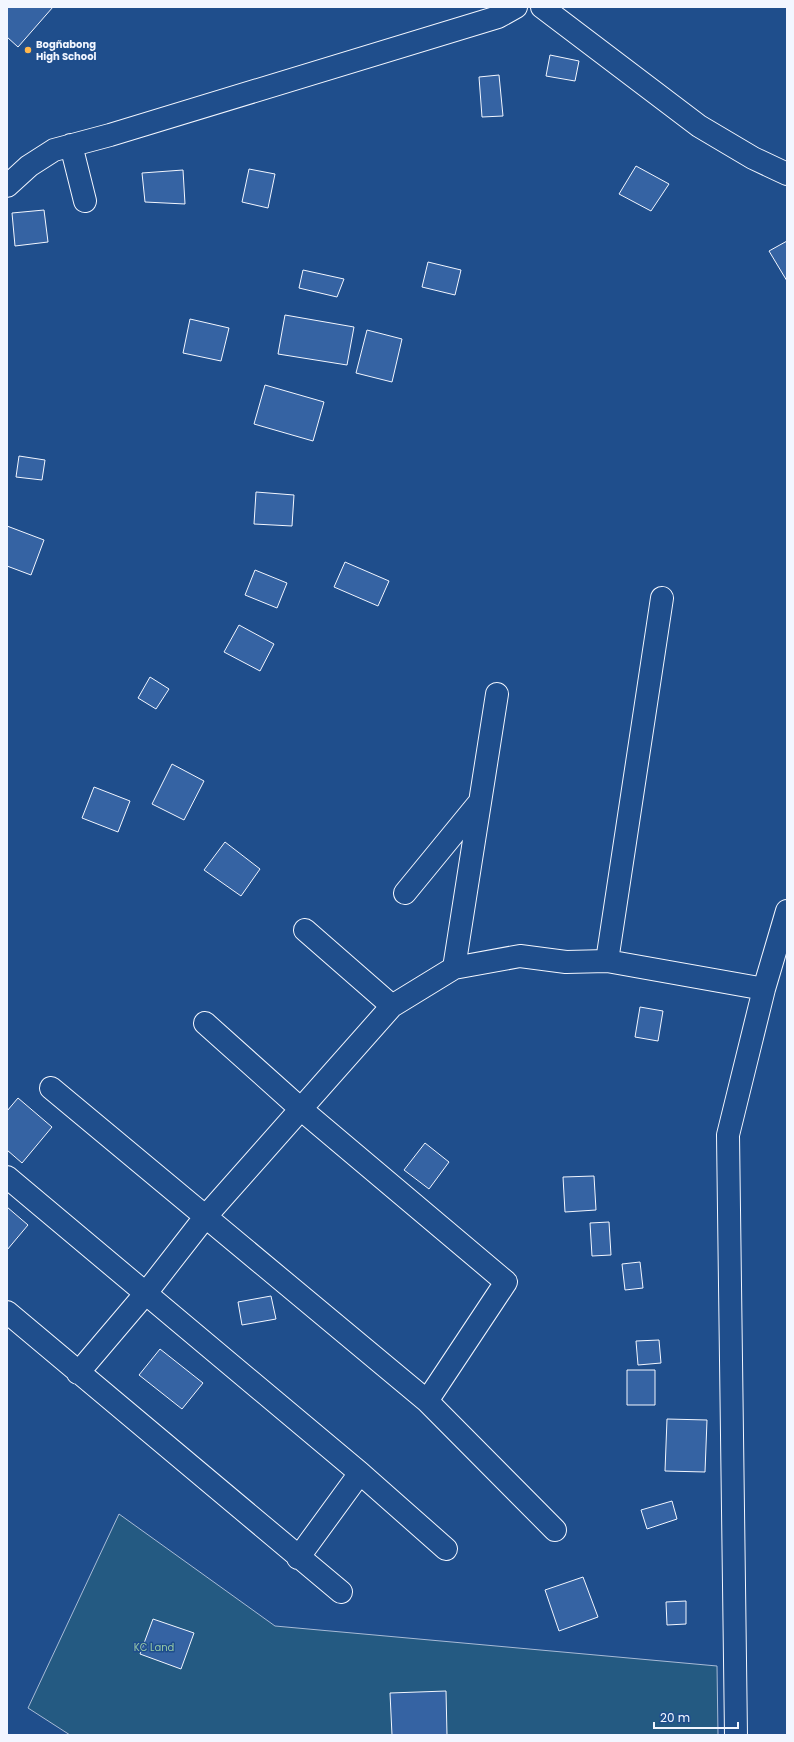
<svg xmlns="http://www.w3.org/2000/svg" width="794" height="1742" font-family="Poppins,sans-serif">
<rect width="100%" height="100%" fill="#1f4e8c"/>
<path fill="#245a82" stroke="#a8bbd7" d="M119,1514L275,1626L717,1666L718,1735H70L28,1708Z"/>
<path fill="#3563a3" stroke="#f2f6ff" d="M7,7H53L18,47L7,37Z
M550,55L579,61L575,81L546,76Z
M499,75L503,116L482,117L479,77Z
M636,166L669,184L651,211L619,194Z
M249,169L275,174L268,208L242,202Z
M183,170L185,204L145,202L142,173Z
M44,210L48,242L15,246L12,213Z
M787,241V281L769,251Z
M428,262L461,270L455,295L422,287Z
M303,270L344,279L337,297L299,288Z
M285,315L354,327L347,365L278,354Z
M190,319L229,328L221,361L183,353Z
M367,330L402,339L392,382L356,373Z
M265,385L324,402L313,441L254,424Z
M19,456L45,460L42,480L16,477Z
M256,492L294,495L292,526L254,524Z
M7,526L44,540L31,575L7,566Z
M345,562L389,581L378,606L334,587Z
M255,570L287,583L277,608L245,595Z
M239,625L274,644L260,671L224,652Z
M150,677L169,689L156,709L138,698Z
M172,764L204,781L184,820L152,804Z
M94,787L130,801L118,832L82,818Z
M225,842L260,869L241,896L204,870Z
M640,1007L663,1011L658,1041L635,1037Z
M18,1098L52,1127L22,1163L7,1150V1111Z
M425,1143L449,1162L429,1189L404,1170Z
M594,1176L596,1210L565,1212L563,1177Z
M7,1207L28,1225L7,1250Z
M609,1222L611,1255L592,1256L590,1223Z
M640,1262L643,1288L625,1290L622,1264Z
M271,1296L276,1319L242,1325L238,1302Z
M659,1340L661,1363L638,1365L636,1341Z
M160,1349L203,1383L182,1409L139,1375Z
M627,1370H655V1405H627Z
M667,1419L707,1420L705,1472L665,1471Z
M672,1501L677,1519L647,1529L641,1510Z
M583,1577L598,1617L559,1631L545,1590Z
M686,1601V1624L667,1625L666,1602Z
M153,1619L194,1633L181,1669L140,1654Z
M446,1691L447,1735H392L390,1693Z"/>
<g fill="none" stroke-linecap="round" stroke-linejoin="round">
<defs>
<path id="minor" d="M542,7L699,126L753,158L787,174
M71,145L85,201
M7,186L29,166L54,150L110,135L498,17L516,7
M405,893L478,804
M305,930L392,1006
M607,961L662,598
M454,968L497,694
M51,1088L427,1401L506,1282L302,1110L205,1023
M7,1177L360,1473L446,1549
M7,1312L341,1592
M78,1373L146,1293L206,1216L392,1006L454,968L520,956L566,962L607,961L764,989
M427,1401L555,1530
M298,1558L360,1473
M736,1735L728,1135L764,989L787,911"/>
</defs>
<use href="#minor" stroke="#f2f6ff" stroke-width="24"/>
<use href="#minor" stroke="#1f4e8c" stroke-width="22"/>
</g>
<circle fill="#ffb74d" stroke="#1f4e8c" stroke-width="1.5" cx="28" cy="50" r="4"/>
<g text-anchor="middle" stroke-width="3" stroke-linejoin="round" paint-order="stroke">
<g font-size="10" font-weight="bold" fill="#f2f6ff" stroke="#1f4e8c" text-anchor="start">
<text x="36" y="48">Bogñabong<tspan x="36" dy="12">High School</tspan></text>
</g>
<g font-size="10" fill="#97c8a6" stroke="#1f4e8c">
<text x="154" y="1651">KC Land</text>
</g>
</g>
<rect width="794" height="1742" fill="none" stroke="#f2f6ff" stroke-width="16"/>
<path d="M654 1722v6h84v-6" fill="none" stroke="#f2f6ff" stroke-width="2"/>
<text x="660" y="1722" font-size="12" fill="#f2f6ff" stroke="#1f4e8c" stroke-width="3" paint-order="stroke">20 m</text>
</svg>
